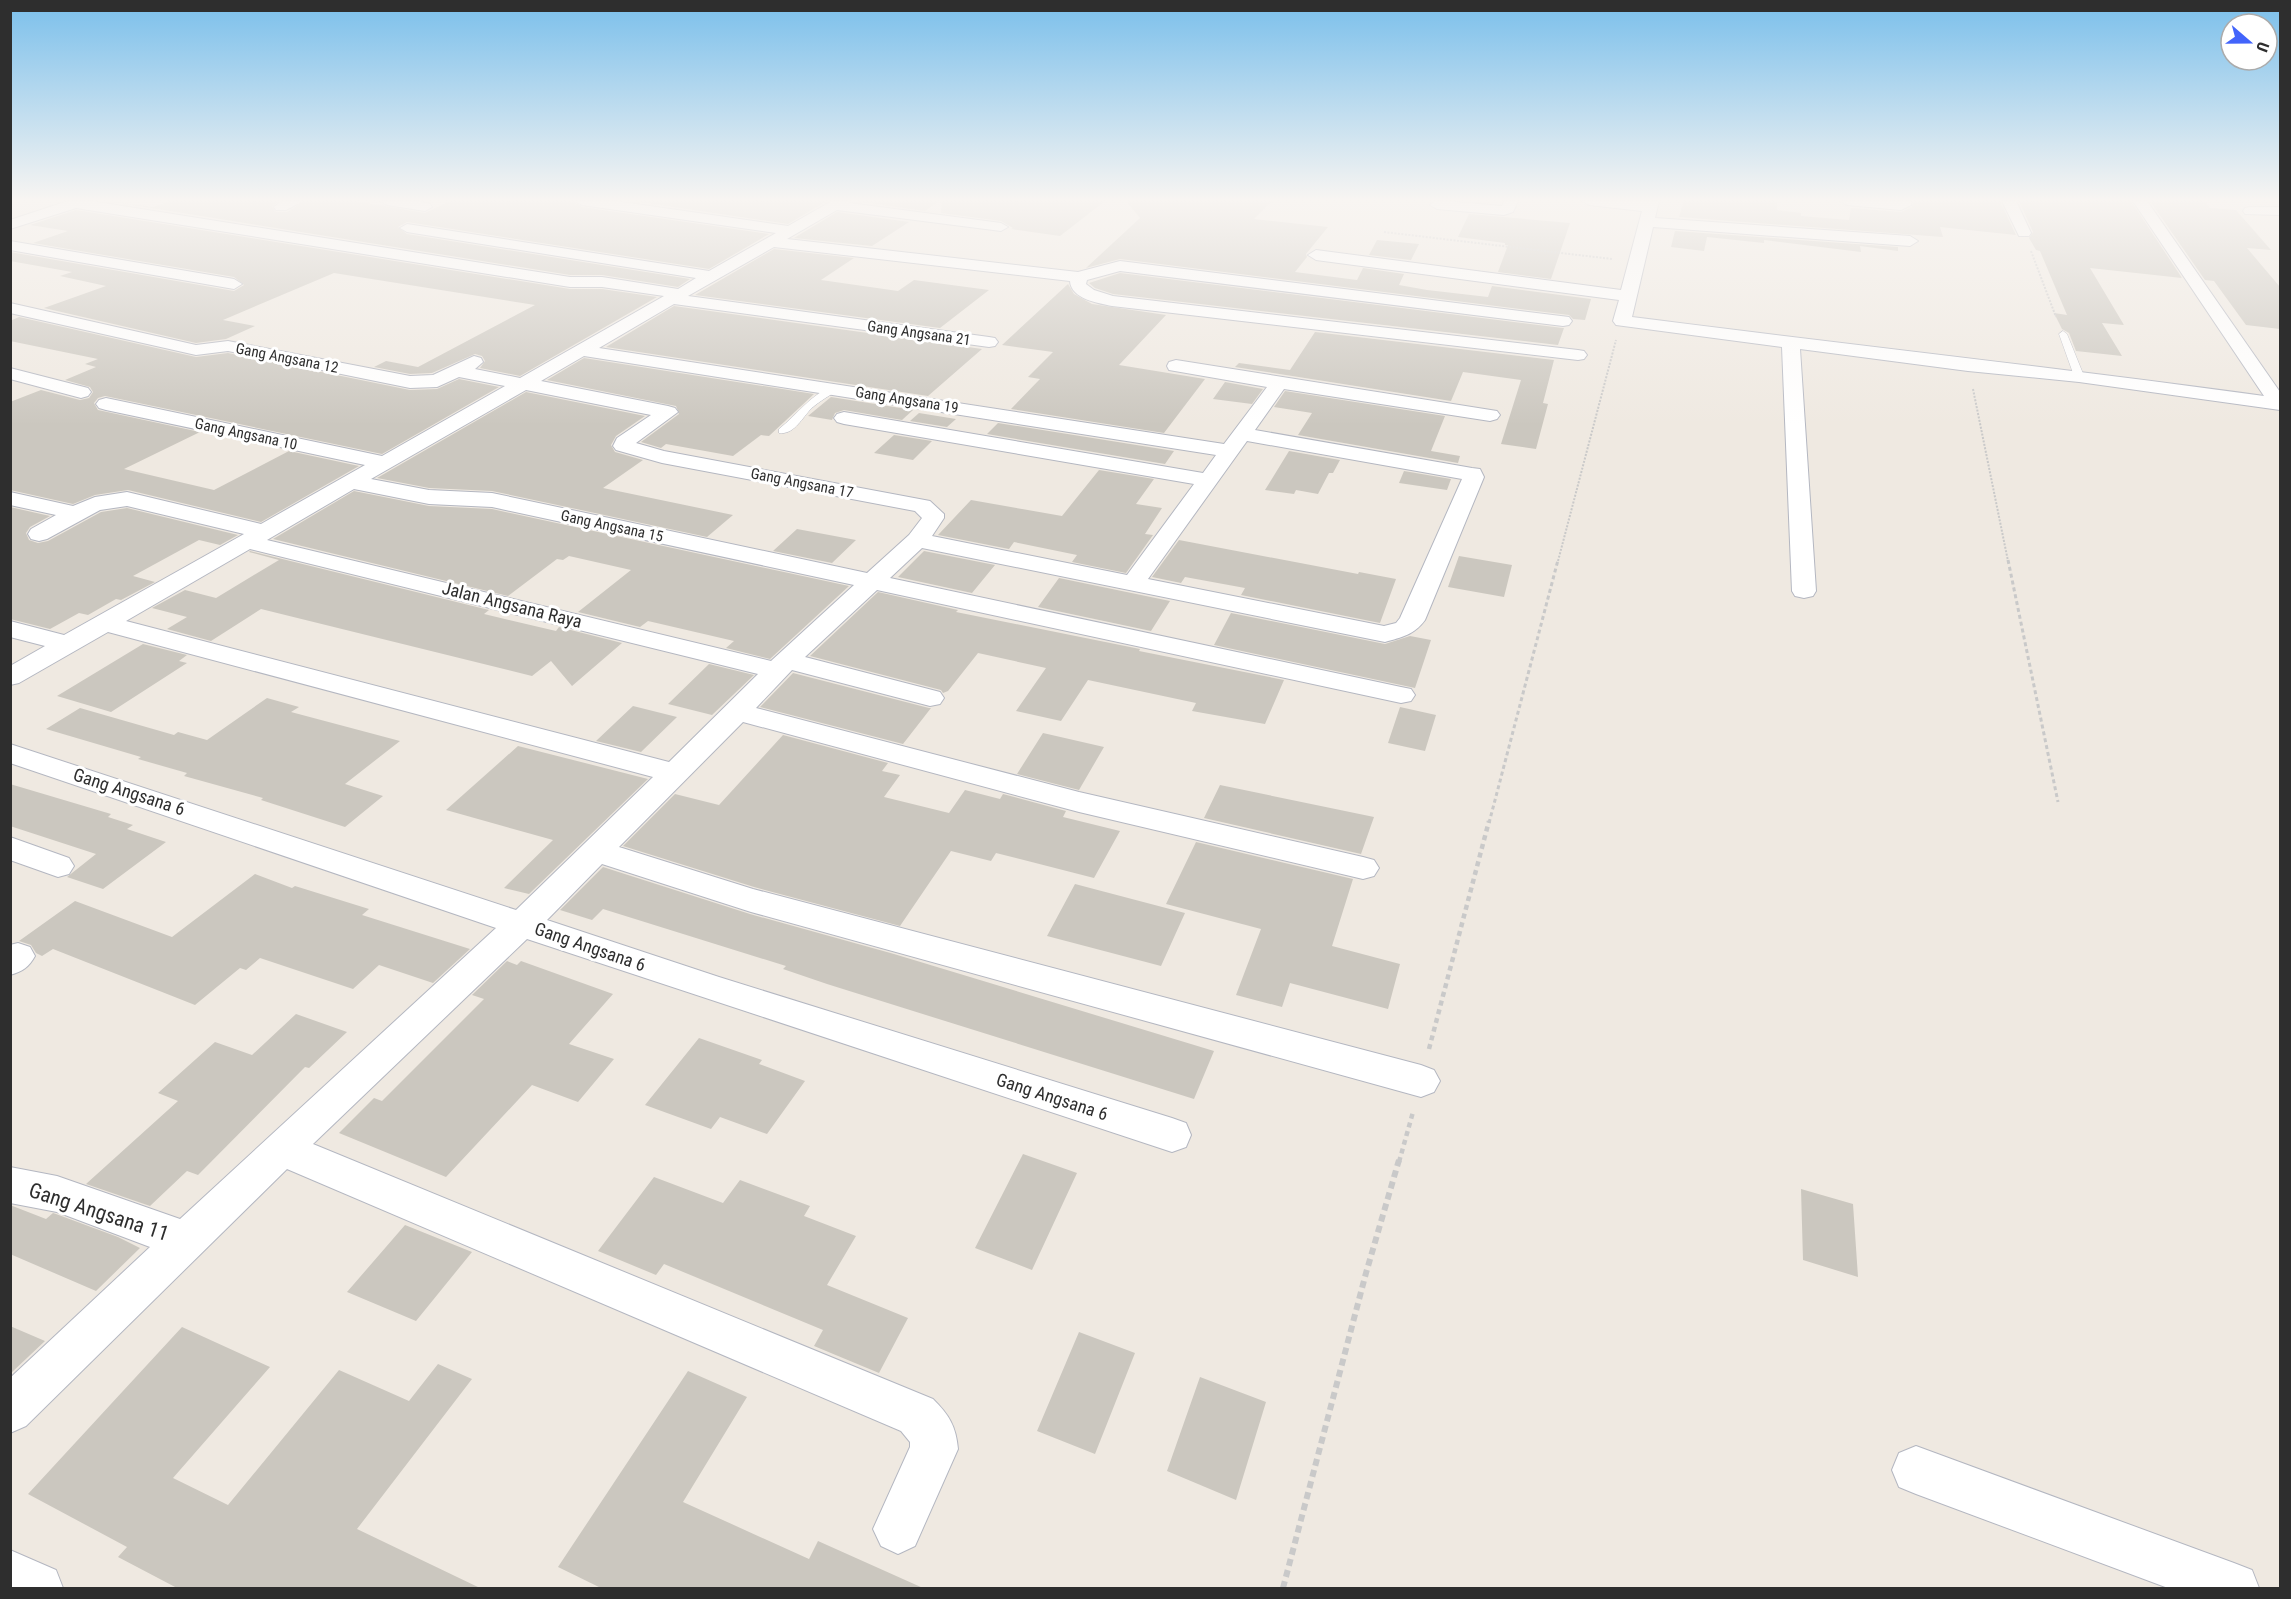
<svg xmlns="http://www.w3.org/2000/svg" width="2291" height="1599" font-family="'Roboto Condensed',sans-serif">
<rect width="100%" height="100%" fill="#efe9e1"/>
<path fill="#cbc7bf" d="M108,201L153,207L170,201H278L272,207L276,212H287L305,201H355L425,213L450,201H573L582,207L769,234L709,269L407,222L398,227L407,234L690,279L678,287L602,275H570Z
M634,201H827L788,224Z
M855,201H939L925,211Z
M942,201H1105L1060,236L1011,229L1013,228L1001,221L941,213Z
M1126,201H1272L1254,219L1328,227L1306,254L1307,257L1295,272L1357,280L1363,268L1404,274L1399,285L1427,290L1488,297L1492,286L1591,299L1585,320L1573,319L1569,315L1120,259L1086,268L1140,218Z
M1684,201H1777V210L1801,213V216L1849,220L1851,208L1901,212L1912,207L1913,201H2000L2016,235L1940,227L1943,237L1679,217Z
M2019,201H2131L2182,278L2090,268L2124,325L2102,323L2122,356L2076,351L2069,333L2062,329L2054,313L2067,315L2040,251L2036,250L2029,238L2033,232Z
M2150,201H2205L2210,208L2236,210L2271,250L2247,248L2280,287V329L2246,325L2214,281L2205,280Z
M76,210L570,289H602L657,297L520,376L480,368L485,361L482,356L475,354L432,373L410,374L374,367L386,361L418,367L535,305L334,273L223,320L255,326L226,339L196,343L44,308L106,286L60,276L72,272L10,261V252L234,291L244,285L234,277L33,243L68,231L30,225Z
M837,212L909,222L872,246L794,238Z
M1469,214L1570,223L1551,279L1498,272L1508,245H1505V243L1458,237Z
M1675,231L1898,247V251L1860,246L1861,252L1764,240V243L1707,237L1704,251L1671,247Z
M1377,240L1419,244L1411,260L1369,255Z
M774,249L854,258L821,280L898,291L914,280L989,290L940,328L695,295Z
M1120,273L1563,328H1564L1558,345L1113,294L1095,288L1089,283Z
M1068,284L1074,294L1092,304L1166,315L1119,365L1205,379L1164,433L1011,409L1040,379L1028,377L1053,352L1002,345Z
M674,306L954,345L982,349L928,396L606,347Z
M19,317L196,357L228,353L410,390L437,389L459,379L499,387L382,454L105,396L98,398L94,403L98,410L200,432L124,469L214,490L289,451L359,466L261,522L128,490L95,495L73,504L10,490V402L41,390L80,400L89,398L93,392L90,387L65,380L96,367L85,364L98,359L10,341V321Z
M1315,332L1554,360L1543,403L1548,404L1536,449L1501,444L1521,380L1463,372L1451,401L1235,367L1239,363L1290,370Z
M584,358L814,394L769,436L761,435L733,456L666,444L661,448L641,442L679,414L676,406L547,380Z
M1225,382L1263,389L1252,404L1213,399Z
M1285,391L1445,416L1431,451L1460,456L1458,463L1298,435L1312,413L1274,407Z
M526,392L645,416L616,436L611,445L615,452L643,460L603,488L733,515L707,537L492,491L429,488L377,478Z
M831,397L913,410L902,420L844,410L835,413L832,420L808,416Z
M919,413L956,419L947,427L910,421Z
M998,423L1174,451L1165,464L987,434Z
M894,435L932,441L913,460L874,453Z
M1289,451L1340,460L1333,473H1329L1318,494L1296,490L1294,494L1265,490Z
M1099,470L1154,479L1136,504L1162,508L1145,534L1153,535L1126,573L1072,562L1077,555L1014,542L1009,549L938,535L971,500L1062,516Z
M1404,471L1451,479L1447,490L1399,483Z
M354,491L429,506L492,509L849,586L770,659L726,648L734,641L648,621L640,627L578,612L631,570L569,556L563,560L557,559L508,596L273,539Z
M10,507L50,516L30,527L26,533L29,540L38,543L48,541L101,512L127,508L238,535L220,545L199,540L133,576L155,582L121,600L116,599L88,615L79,613L50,629L10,619Z
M797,529L856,540L832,563L773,551Z
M1179,540L1358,574L1359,572L1396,579L1380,623L1241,595L1245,588L1185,577L1181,583L1152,577Z
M250,551L489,610L484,614L556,631L559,627L622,643L572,686L551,661L532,676L261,609L211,641L167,629L187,617L152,608L185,590L216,598L279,560L249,552Z
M924,551L995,565L972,593L898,577Z
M1459,556L1512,565L1504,597L1448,587Z
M1059,578L1170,601L1151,631L1038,607Z
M878,592L958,610L956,612L1140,649L1139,651L1284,680L1265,724L1192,711L1196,703L1088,680L1061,721L1016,711L1046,668L978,653L948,691L943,693L941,690L810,656Z
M1231,613L1385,644L1410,636L1431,640L1415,688L1214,645Z
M143,644L187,655L179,661L187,663L111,712L57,696Z
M709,664L754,675L712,715L668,704Z
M793,673L929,708H931L903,744L760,707Z
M267,698L299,707L291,712L400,741L345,784L383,796L345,827L261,800L263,798L184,776L187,773L138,759L141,757L46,729L80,708L174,735L178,732L207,740Z
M633,706L677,717L641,752L596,741Z
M1400,707L1436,715L1425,751L1388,743Z
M1043,733L1104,747L1079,790L1017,774Z
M783,735L888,763L882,771L900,775L884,797L949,813L965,790L1000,799L1003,794L1066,811L1063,817L1120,831L1094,878L996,853L991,861L951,851L900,926L754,887L623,846L675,794L719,805Z
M518,746L648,779L529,894L504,888L553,840L446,810Z
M10,784L111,814L108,817L133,825L127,829L166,842L103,889L67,877L96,854L10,826Z
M1220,785L1374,817L1361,854L1204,818Z
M1196,842L1353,879L1332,946L1400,964L1388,1009L1290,983L1282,1007L1236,995L1261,929L1166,904Z
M603,867L750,914L894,954L1214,1051L1194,1099L827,984L783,969L786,966L603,909L592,920L560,910Z
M255,874L292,888L295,886L369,909L362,915L470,949L433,983L379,965L353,989L260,958L246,970L240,968L195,1005L53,949L42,956L36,953L31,945L19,941L75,901L172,937Z
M1075,884L1185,913L1161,966L1047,936Z
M507,961L517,965L521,961L613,994L569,1044L614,1059L578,1102L532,1085L446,1177L339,1133L374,1098L382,1101L484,999L472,995Z
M296,1014L347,1032L309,1068L305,1067L198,1175L187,1171L150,1206L86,1184L178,1101L158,1093L215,1042L252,1055Z
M699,1038L762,1060L759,1064L805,1081L767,1134L720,1117L711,1129L645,1105Z
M1023,1154L1077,1173L1032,1270L975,1248Z
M654,1177L723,1203L740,1180L810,1206L804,1216L856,1236L827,1285L908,1318L879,1373L814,1346L823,1330L664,1264L656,1275L598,1251Z
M1801,1189L1853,1204L1858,1277L1803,1260Z
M10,1205L46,1219L53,1213L56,1214L118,1237L140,1248L96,1291L10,1254Z
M405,1225L472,1252L416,1321L347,1292Z
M10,1326L45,1341L10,1374Z
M182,1327L270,1367L173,1478L228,1505L339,1370L409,1401L438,1364L472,1379L357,1529L480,1588H177L118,1557L127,1547L28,1494Z
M1079,1332L1135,1353L1095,1454L1037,1431Z
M688,1371L747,1397L683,1502L809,1559L818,1541L923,1588H601L558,1567Z
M1200,1377L1266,1402L1236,1500L1167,1471Z"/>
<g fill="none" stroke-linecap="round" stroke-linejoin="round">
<defs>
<path id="lane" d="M2063,331L2067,334L2084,376L2082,378L2074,376L2059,334Z
M833,386L836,387V391C828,397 816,403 809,411C801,420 793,435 779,433V429C797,415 811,394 833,386Z"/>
<path id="street" d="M68,201H91L570,277H602L678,289L696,278L407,232L400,228L407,224L709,271L776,233L582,205L575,201H615L788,226L832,201H850L849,203L1001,223L1008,227L1001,231L837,210L787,239L1078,272L1120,261L1569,317L1572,321L1569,325L1563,326L1120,271L1087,280L1086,284L1094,290L1113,296L1578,350L1584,351L1587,355L1584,359L1578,360L1112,306C1098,303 1071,299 1070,281L774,247L688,296L989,337L995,338L998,342L995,346L989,347L674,304L599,348L1224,444L1267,387L1169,370L1167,366L1169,362L1176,360L1497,411L1500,415L1497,419L1490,421L1284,389L1255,430L1472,468L1480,469L1484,477L1425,620C1414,635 1402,637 1385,642L922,548L890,578L1401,687L1411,689L1415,695L1411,701L1401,703L877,590L805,657L940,692L944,698L940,704L930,706L792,670L756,708L1079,792L1363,857L1374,860L1379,868L1374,876L1363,879L1079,812L743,722L619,847L753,889L1421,1065L1434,1070L1440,1081L1434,1092L1421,1097L751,912L602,864L547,920L719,977L1172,1118L1186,1123L1191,1135L1186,1147L1172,1152L527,939L313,1144L933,1399C949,1415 956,1426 958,1449L915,1546L898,1554L881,1546L873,1529L910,1447V1442L901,1431L287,1169L26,1426L10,1433V1378L150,1247L57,1212L10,1203V1167L57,1176L180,1219L496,928L10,763V744L516,910L653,777L108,632L19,683L10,685V666L45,646L10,637V621L64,635L244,534L127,506L100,510L47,539L39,541L31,539L28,534L31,529L56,515L10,505V492L73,506L95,497L127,492L261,524L365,465L106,410L99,408L96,404L99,400L106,398L382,456L505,386L459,377L437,387L410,388L228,351L196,355L10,313V303L196,345L228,341L410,376L433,375L474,356L481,358L483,362L475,369L520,378L664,296L602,287H570L76,208L10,229V220ZM584,356L1216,455L1203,473L844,412L837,414L834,418L837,422L844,424L1194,484L1127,575L932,536L944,518V514L930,501L664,451L636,443L678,412L675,408L668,406L541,381ZM526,390L651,415L617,438L613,446L616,450L662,463L915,511L922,518L909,535L867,573L492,493L429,490L371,479ZM1247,441L1462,479L1400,618L1396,623L1384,626L1148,579ZM354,489L429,504L492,507L854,585L771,661L267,540ZM250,549L758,674L669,762L126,621Z
M282,201H303L286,210H276L274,207Z
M380,201H417L430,204L432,207L425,211L387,205Z
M1445,201L1502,206L1504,201H1518L1513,212L1504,215L1437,209L1430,205L1434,201Z
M1582,201H1659L1655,218L1910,236L1918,241L1910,246L1653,227L1632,317C1842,344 2053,367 2264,396L2133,201H2147L2280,392V410L2079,382L1968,371L1800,349L1816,591L1813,596L1804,598L1795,596L1792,591L1782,347L1616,325L1613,321L1619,300L1316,260L1308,255L1316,250L1621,290L1642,211L1589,205Z
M1840,201H1911V205L1901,210L1847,205Z
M2002,201H2016L2031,233L2029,236H2019Z
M2250,207H2280V215L2245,214L2243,211L2245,208Z
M10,241L234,279L242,284L234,289L10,250Z
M10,368L88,388L91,392L88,396L81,398L10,379Z
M10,837L69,858L74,866L69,874L58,877L10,860Z
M18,943L30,947L35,956C29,967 23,971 10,975V945Z
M1916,1446L2234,1563L2252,1570L2259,1588H2168L1916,1494L1899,1487L1892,1470L1899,1453Z
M10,1550L56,1570L63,1588H10Z"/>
</defs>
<use href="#lane" stroke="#b4b7c1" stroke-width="1"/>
<use href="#street" stroke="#b4b7c1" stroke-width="2"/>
<path stroke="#c9c9c9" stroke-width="2" stroke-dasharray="2 1.5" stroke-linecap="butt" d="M1384,232L1612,259
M2031,251L2056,317
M1973,389L2008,561
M1558,561L1616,340"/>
<path stroke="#c9c9c9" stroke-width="3" stroke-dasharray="4 3" stroke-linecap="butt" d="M2008,560L2058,802
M1489,823L1558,560"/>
<path stroke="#c9c9c9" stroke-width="4.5" stroke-dasharray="5 4" stroke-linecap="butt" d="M1429,1049L1489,821
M1399,1162L1413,1112"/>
<path stroke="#c9c9c9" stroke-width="6" stroke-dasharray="7 4.5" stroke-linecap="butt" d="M1283,1588L1366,1273L1399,1160"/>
<use href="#lane" fill="#fff" fill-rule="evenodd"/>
<use href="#street" fill="#fff" fill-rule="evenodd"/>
</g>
<linearGradient id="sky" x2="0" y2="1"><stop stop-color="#7abfeb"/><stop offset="0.47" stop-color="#f8f5f2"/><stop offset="1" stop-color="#f8f5f2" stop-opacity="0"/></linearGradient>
<rect width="2291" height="425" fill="url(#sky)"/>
<g text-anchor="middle" stroke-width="6" stroke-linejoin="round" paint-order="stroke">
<g font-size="15" fill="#2e2e2e" stroke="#fff">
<text transform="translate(919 333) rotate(8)" y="5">Gang Angsana 21</text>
<text transform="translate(287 358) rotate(11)" y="5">Gang Angsana 12</text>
<text transform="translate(907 400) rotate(9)" y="5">Gang Angsana 19</text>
<text transform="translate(246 434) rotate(12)" y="5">Gang Angsana 10</text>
<text transform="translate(802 483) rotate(11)" y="5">Gang Angsana 17</text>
<text transform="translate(612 526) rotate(12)" y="5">Gang Angsana 15</text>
</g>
<g font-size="18" fill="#2e2e2e" stroke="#fff">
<text transform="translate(512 605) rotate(14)" y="6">Jalan Angsana Raya</text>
<text transform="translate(129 792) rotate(18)" y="6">Gang Angsana 6</text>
<text transform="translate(590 947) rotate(19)" y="6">Gang Angsana 6</text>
<text transform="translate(1052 1097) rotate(18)" y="6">Gang Angsana 6</text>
</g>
<g font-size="21" fill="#2e2e2e" stroke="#fff">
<text transform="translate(99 1212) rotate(18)" y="7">Gang Angsana 11</text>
</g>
</g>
<rect width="2291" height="1599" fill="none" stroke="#2e2e2e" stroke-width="24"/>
<g transform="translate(2249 42) rotate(110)"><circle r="28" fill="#ffffff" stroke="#ababab" stroke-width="1.5"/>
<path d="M0-4.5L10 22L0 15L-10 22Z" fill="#4264fb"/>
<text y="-9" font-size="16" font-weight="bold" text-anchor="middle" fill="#2e2e2e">U</text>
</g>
</svg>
